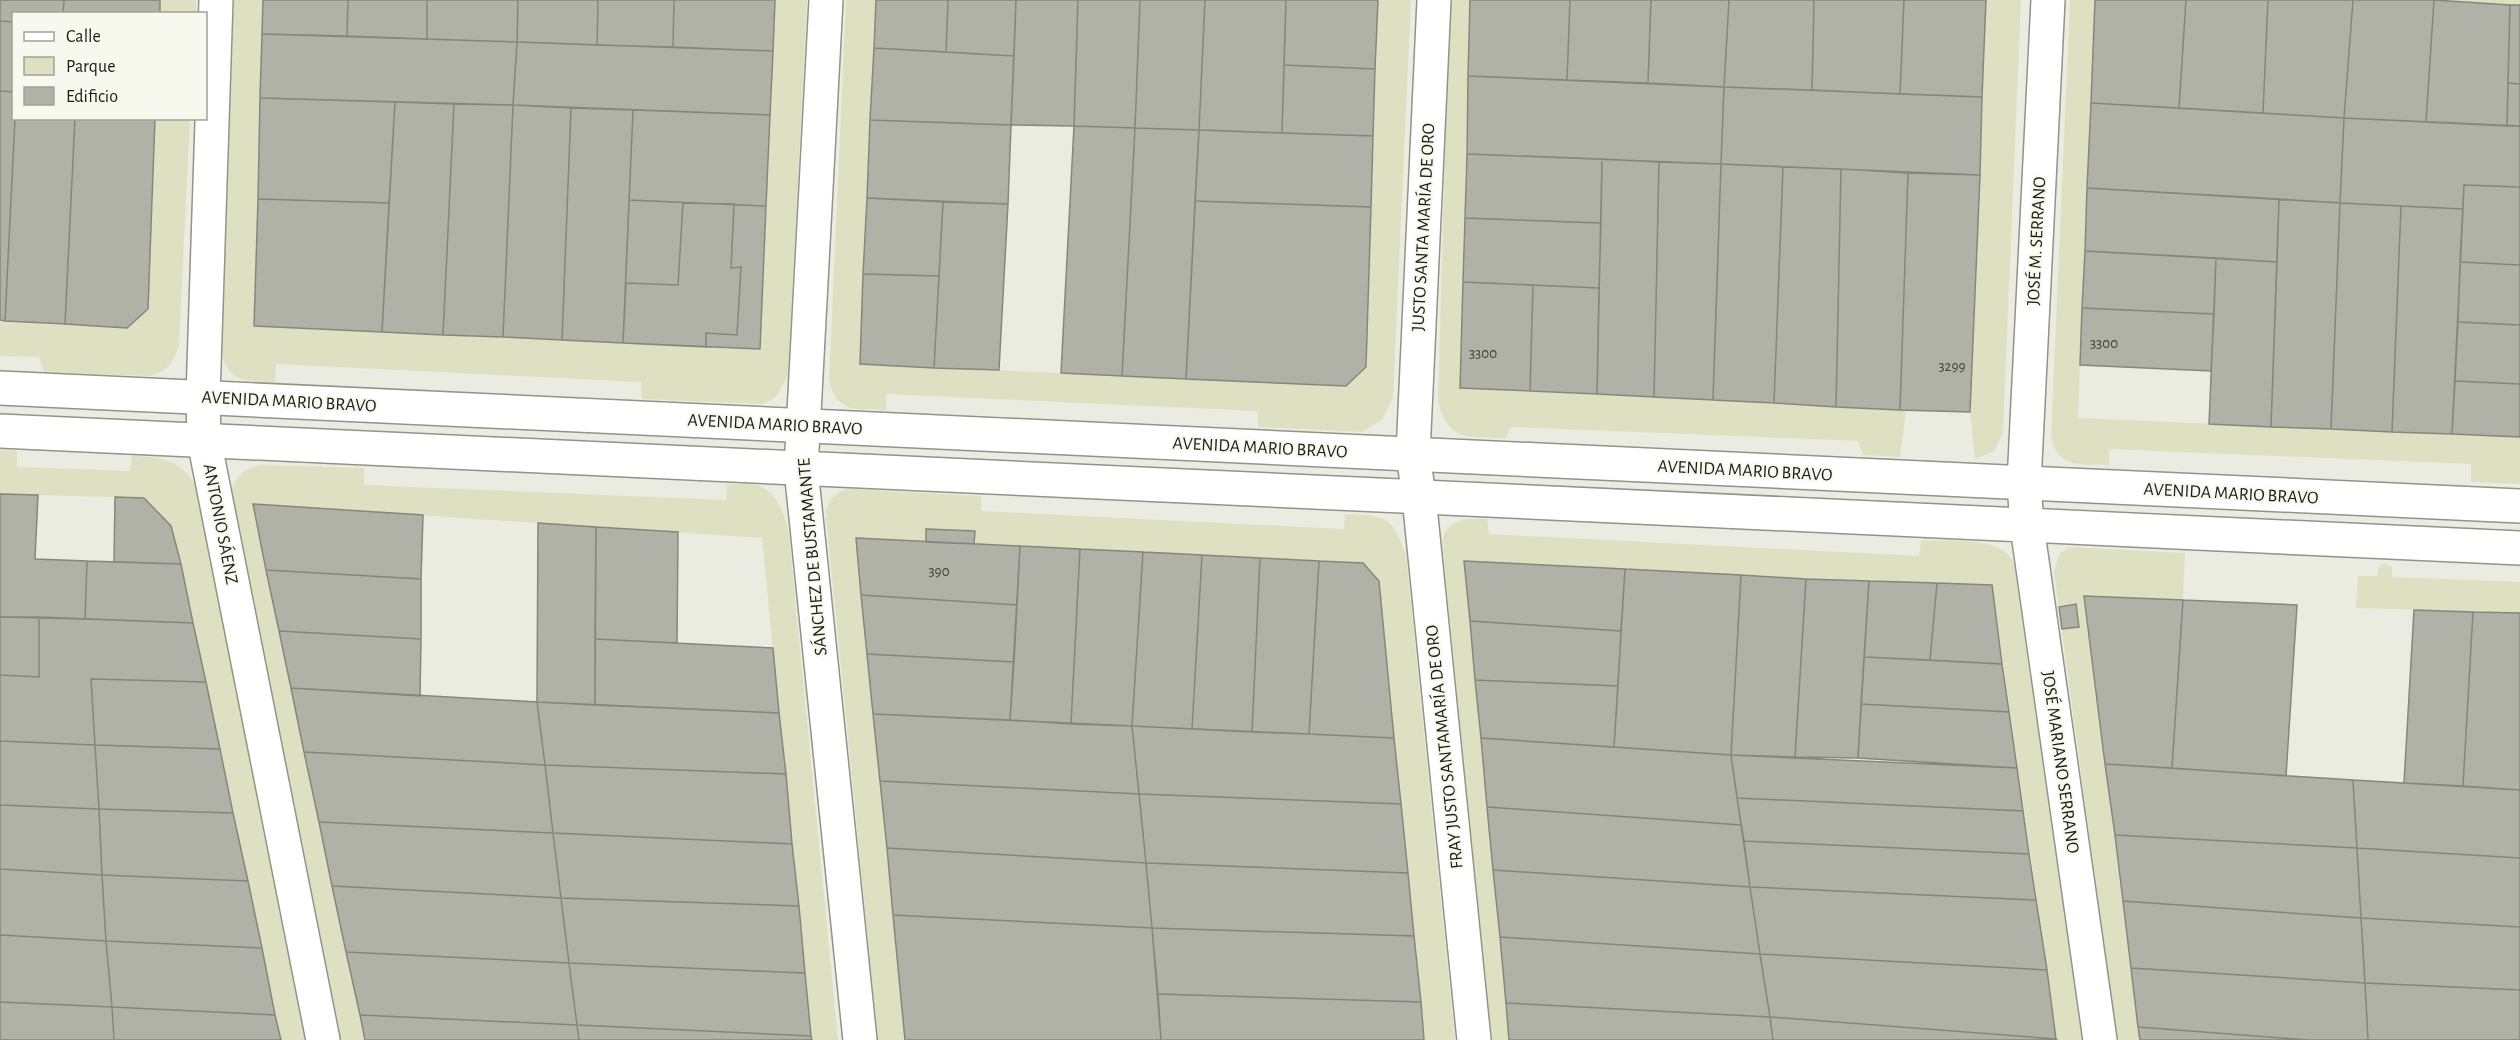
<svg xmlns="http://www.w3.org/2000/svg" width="2520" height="1040" font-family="'Alegreya Sans',sans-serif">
<rect width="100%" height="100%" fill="#ebece1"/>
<path fill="#dde1c1" d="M160,0H196V13L160,14Z
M234,0H263L254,326L759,349L775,0H807L788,375L776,397L763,404L642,399L641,382L276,364L275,382C249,381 230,384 222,355Z
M846,0H876L860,364L1345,386L1366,367L1378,0H1411L1393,398L1382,420L1362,432L1258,427V411L886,394V410C858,409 836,414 829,380Z
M1449,0H1470L1460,388L1906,410L1900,457L1863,455L1858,441L1511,427L1506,438C1471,437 1450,443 1438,403Z
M1986,0H2021L2003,433L1994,451L1975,459L1970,412Z
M2070,0H2095L2078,418L2520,437V484L2471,482V464L2109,449V465C2082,464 2059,470 2051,437Z
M2422,0H2520V5Z
M155,119H190L179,344C175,360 168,371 151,376L44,372L39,357L0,356V322L127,328L148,309Z
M0,450L17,451V467L130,471L132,456C167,458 180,459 199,491L309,1040H281L171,526L144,498L0,494Z
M261,465L364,468V485L726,500L727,484C736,485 748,483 756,485C777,490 786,516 789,535L838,1040H811L762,538L253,504L365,1040H337L229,493C237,477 243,468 261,465Z
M847,489L981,496V511L1344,529L1345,514C1387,516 1391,515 1406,555L1455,1040H1424L1379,581L1363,563L974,544V531L926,529V542L873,710L905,1040H878L826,517C826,502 833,494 847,489Z
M1466,519H1487L1489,534L1919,556L1921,540C1948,542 2002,535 2014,563L2082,1040H2057L1992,585L1806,579L1464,561L1509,1040H1492L1442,542C1444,528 1453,523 1466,519Z
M2070,547L2185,553L2183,600L2084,596L2140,1040H2117L2054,572L2059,554Z
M2384,563L2392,567V577L2520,582V613L2356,608L2358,576H2377L2379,566Z"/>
<path fill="#b0b2a7" stroke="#85877d" stroke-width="1.5" d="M0,0H64L63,14H14V22L0,21Z
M64,0H160V14H63Z
M263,0H348L347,36L262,34Z
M348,0H427V39L347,36Z
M427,0H518L517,42L427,39Z
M518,0H598L597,45L517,42Z
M598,0H674L673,47L597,45Z
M674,0H775L773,51L673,47Z
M876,0H948L946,52L874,48Z
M948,0H1016L1014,56L946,52Z
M1016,0H1078L1074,126L1011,125Z
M1078,0H1140L1135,128L1074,126Z
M1140,0H1205L1199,130L1135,128Z
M1205,0H1286L1282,133L1199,130Z
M1286,0H1378L1375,69L1284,65Z
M1470,0H1570L1567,80L1468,76Z
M1570,0H1651L1648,83L1567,80Z
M1651,0H1729L1724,87L1648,83Z
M1729,0H1814L1812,90L1724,87Z
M1814,0H1904L1900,94L1812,90Z
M1904,0H1986L1982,97L1900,94Z
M2095,0H2186L2179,108L2091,103Z
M2186,0H2268L2263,113L2179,108Z
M2268,0H2353L2344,118L2263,113Z
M2353,0H2434L2426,122L2344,118Z
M2434,0L2510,5L2507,126L2426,122Z
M2510,5H2520V84L2508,83Z
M0,21L14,22V92L0,91Z
M262,34L517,42L513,105L260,98Z
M517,42L773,51L770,115L513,105Z
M874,48L1014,56L1011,125L870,120Z
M1284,65L1375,69L1373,136L1282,133Z
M1468,76L1724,87L1721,164L1467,154Z
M2508,83L2520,84V126H2507Z
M1724,87L1982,97L1980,175L1721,164Z
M0,91L14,92V118H15L5,321L0,320Z
M260,98L395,102L389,203L258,199Z
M395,102L454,104L443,335L382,332Z
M2091,103L2344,118L2340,203L2087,188Z
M454,104L513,105L503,337L443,335Z
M513,105L571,108L562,340L503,337Z
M571,108L633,110L623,343L562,340Z
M633,110L770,115L766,206L629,200Z
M15,118H75L65,324L5,321Z
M75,118H155L148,309L127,328L65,324Z
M2344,118L2520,126V187L2464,185L2463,209L2340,203Z
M870,120L1011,125L1008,204L867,198Z
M1074,126L1135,128L1122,376L1061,373Z
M1135,128L1199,130L1186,379L1122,376Z
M1199,130L1373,136L1371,207L1195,201Z
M1467,154L1602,159L1601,223L1465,218Z
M1602,159L1659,162L1654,397L1597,394Z
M1659,162L1721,164L1713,400L1654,397Z
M1721,164L1783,167L1774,403L1713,400Z
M1783,167L1841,169L1836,407L1774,403Z
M1841,169L1908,173L1900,410L1836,407Z
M1908,173L1980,175L1970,412L1900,410Z
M2464,185L2520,187V265L2460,262Z
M2087,188L2279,199L2277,262L2085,251Z
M867,198L943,202L939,276L863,274Z
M258,199L389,203L382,332L254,326Z
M2279,199L2340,203L2331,429L2271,427Z
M629,200L766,206L760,349L623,343Z
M1195,201L1371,207L1366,367L1346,386L1186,379Z
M943,202L1008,204L999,370L934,368Z
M683,203L734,204L731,268L741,267L737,335L706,333V347L623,343L626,283L678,285Z
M2340,203L2401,206L2392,432L2331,429Z
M2401,206L2463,209L2452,434L2392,432Z
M1465,218L1601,223L1599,288L1463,282Z
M2085,251L2216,258L2214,314L2082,308Z
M2216,258L2277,262L2271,427L2209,424Z
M2460,262L2520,265V325L2458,322Z
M863,274L939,276L934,368L860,364Z
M1463,282L1533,285L1530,391L1460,388Z
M1533,285L1599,288L1597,394L1530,391Z
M2082,308L2214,314L2211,371L2080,365Z
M2458,322L2520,325V384L2455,381Z
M2455,381L2520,384V437L2452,434Z
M0,494L38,495L35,559L87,561L85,619L0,617Z
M115,497L144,498L171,526L181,564L114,562Z
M253,504L423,515L421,579L266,570Z
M538,523L596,527L595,705L537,702Z
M596,527L678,532L677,643L595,639Z
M926,529L975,531L974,544L926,542Z
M856,538L1020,546L1017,605L861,595Z
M1020,546L1080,549L1071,724L1010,720Z
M1080,549L1143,552L1132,726L1071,724Z
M1143,552L1202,555L1192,729L1132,726Z
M1202,555L1260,558L1252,732L1192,729Z
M1260,558L1319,561L1309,734L1252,732Z
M87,561L181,564L193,623L85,619Z
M1319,561L1363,563L1379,581L1394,738L1309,734Z
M1464,561L1625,569L1621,631L1470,621Z
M1625,569L1741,575L1731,755L1614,747Z
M266,570L421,579V639L279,631Z
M1741,575L1806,579L1795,757L1731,755Z
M1806,579L1869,581L1858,758L1795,757Z
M1869,581L1937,583L1930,660L1864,657Z
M1937,583L1992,585L2002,664L1930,660Z
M861,595L1017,605L1014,662L867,654Z
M2084,596L2183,600L2172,768L2105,764Z
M2183,600L2297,605L2286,776L2172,768Z
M2076,604L2079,627L2062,629L2059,607Z
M2414,610L2473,612L2463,786L2404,783Z
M2473,612L2520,613V790L2463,786Z
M0,617H39V677L0,675Z
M39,617L193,623L206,682L91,679L95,745L0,741V675L39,677Z
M1470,621L1621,631L1618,686L1475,680Z
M279,631L421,639L420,696L291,688Z
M595,639L773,648L779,713L595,705Z
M867,654L1014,662L1010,720L873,714Z
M1864,657L2002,664L2009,712L1861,704Z
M91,679L206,682L220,749L95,745Z
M1475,680L1618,686L1614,747L1481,738Z
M291,688L537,702L545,765L304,752Z
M537,702L779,713L786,774L545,765Z
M1861,704L2009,712L2017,768L1858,758Z
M873,714L1132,726L1139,794L880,781Z
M1132,726L1394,738L1401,804L1139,794Z
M1481,738L1731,755L1741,825L1487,807Z
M0,741L95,745L99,809L0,805Z
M95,745L220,749L233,813L99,809Z
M304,752L545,765L553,833L319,822Z
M1731,755L2017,768L2023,811L1737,798Z
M2105,764L2353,780L2357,848L2115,835Z
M545,765L786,774L792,844L553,833Z
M2353,780L2520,790V858L2357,848Z
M880,781L1139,794L1146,863L887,848Z
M1139,794L1401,804L1408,873L1146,863Z
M1737,798L2023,811L2029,854L1744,841Z
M0,805L99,809L102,875L0,869Z
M1487,807L1741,825L1750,887L1493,870Z
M99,809L233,813L248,881L102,875Z
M319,822L553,833L561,898L332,886Z
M553,833L792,844L799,906L561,898Z
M2115,835L2357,848L2361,918L2123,901Z
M1744,841L2029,854L2036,900L1750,887Z
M887,848L1146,863L1152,928L893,915Z
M2357,848L2520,858V927L2361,918Z
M1146,863L1408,873L1414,936L1152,928Z
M0,869L102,875L106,941L0,935Z
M1493,870L1750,887L1760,954L1500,937Z
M102,875L248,881L262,948L106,941Z
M332,886L561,898L569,963L346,952Z
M1750,887L2036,900L2047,970L1760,954Z
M561,898L799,906L805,973L569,963Z
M2123,901L2361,918L2365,983L2131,968Z
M893,915L1152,928L1161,1040H905Z
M2361,918L2520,927V990L2365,983Z
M1152,928L1414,936L1421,1002L1158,994Z
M0,935L106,941L112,1007L0,1002Z
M1500,937L1760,954L1770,1017L1506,1003Z
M106,941L262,948L275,1015L112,1007Z
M346,952L569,963L577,1025L360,1015Z
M1760,954L2047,970L2056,1039L1770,1017Z
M569,963L805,973L811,1036L577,1025Z
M2131,968L2365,983L2368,1040H2308L2138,1027Z
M2365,983L2520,990V1040H2368Z
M1158,994L1421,1002L1424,1040H1161Z
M0,1002L112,1007L114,1040H0Z
M1506,1003L1770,1017L1773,1040H1509Z
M112,1007L275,1015L281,1040H114Z
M360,1015L577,1025L579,1040H365Z
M1770,1017L2056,1039L2057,1040H1773Z
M577,1025L811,1036L812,1040H579Z
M2138,1027L2308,1040H2140Z"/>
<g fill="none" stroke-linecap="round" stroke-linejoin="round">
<defs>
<path id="street" d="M216,0L203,397L204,440L323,1040
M826,0L801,469L860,1040
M1434,0L1413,454L1419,497L1474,1040
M2048,0L2024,483L2027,526L2100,1040"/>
<path id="secondary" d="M0,388L2520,506
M0,431L2520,548"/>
</defs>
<use href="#street" stroke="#929389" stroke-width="36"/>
<use href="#secondary" stroke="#929389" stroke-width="36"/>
<use href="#street" stroke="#fff" stroke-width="33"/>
<use href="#secondary" stroke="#fff" stroke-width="33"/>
</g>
<g text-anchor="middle" stroke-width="4.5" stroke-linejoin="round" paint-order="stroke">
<g font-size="15" fill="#40423c">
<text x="2104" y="348">3300</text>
<text x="1483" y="358">3300</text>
<text x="1952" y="371">3299</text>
<text x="939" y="576">390</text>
</g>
<g font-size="18" fill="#1b1c18" stroke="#f8f9ee">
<text transform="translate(1423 227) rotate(-87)" y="6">JUSTO SANTA MARÍA DE ORO</text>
<text transform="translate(2036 241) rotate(-87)" y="6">JOSÉ M. SERRANO</text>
<text transform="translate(289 401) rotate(3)" y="6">AVENIDA MARIO BRAVO</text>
<text transform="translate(775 424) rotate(3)" y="6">AVENIDA MARIO BRAVO</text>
<text transform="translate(1260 447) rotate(3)" y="6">AVENIDA MARIO BRAVO</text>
<text transform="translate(1745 470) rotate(3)" y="6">AVENIDA MARIO BRAVO</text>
<text transform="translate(2231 493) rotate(3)" y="6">AVENIDA MARIO BRAVO</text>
<text transform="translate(221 524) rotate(79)" y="6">ANTONIO SÁENZ</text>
<text transform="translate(812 557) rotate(-95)" y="6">SÁNCHEZ DE BUSTAMANTE</text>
<text transform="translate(1444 747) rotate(-96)" y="6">FRAY JUSTO SANTAMARÍA DE ORO</text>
<text transform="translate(2061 762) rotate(82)" y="6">JOSÉ MARIANO SERRANO</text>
</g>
</g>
<rect x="12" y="12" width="195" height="108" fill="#f8f9ee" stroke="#a0a198" stroke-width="1.5"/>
<rect x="24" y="32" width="30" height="9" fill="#ffffff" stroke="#a0a198" stroke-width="1.5"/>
<text x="66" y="42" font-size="18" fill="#1b1c18">Calle</text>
<rect x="24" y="57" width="30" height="18" fill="#dde1c1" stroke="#a0a198" stroke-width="1.5"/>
<text x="66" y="72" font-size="18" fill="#1b1c18">Parque</text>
<rect x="24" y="87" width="30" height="18" fill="#b0b2a7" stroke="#a0a198" stroke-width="1.5"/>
<text x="66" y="102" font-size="18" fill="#1b1c18">Edificio</text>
</svg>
